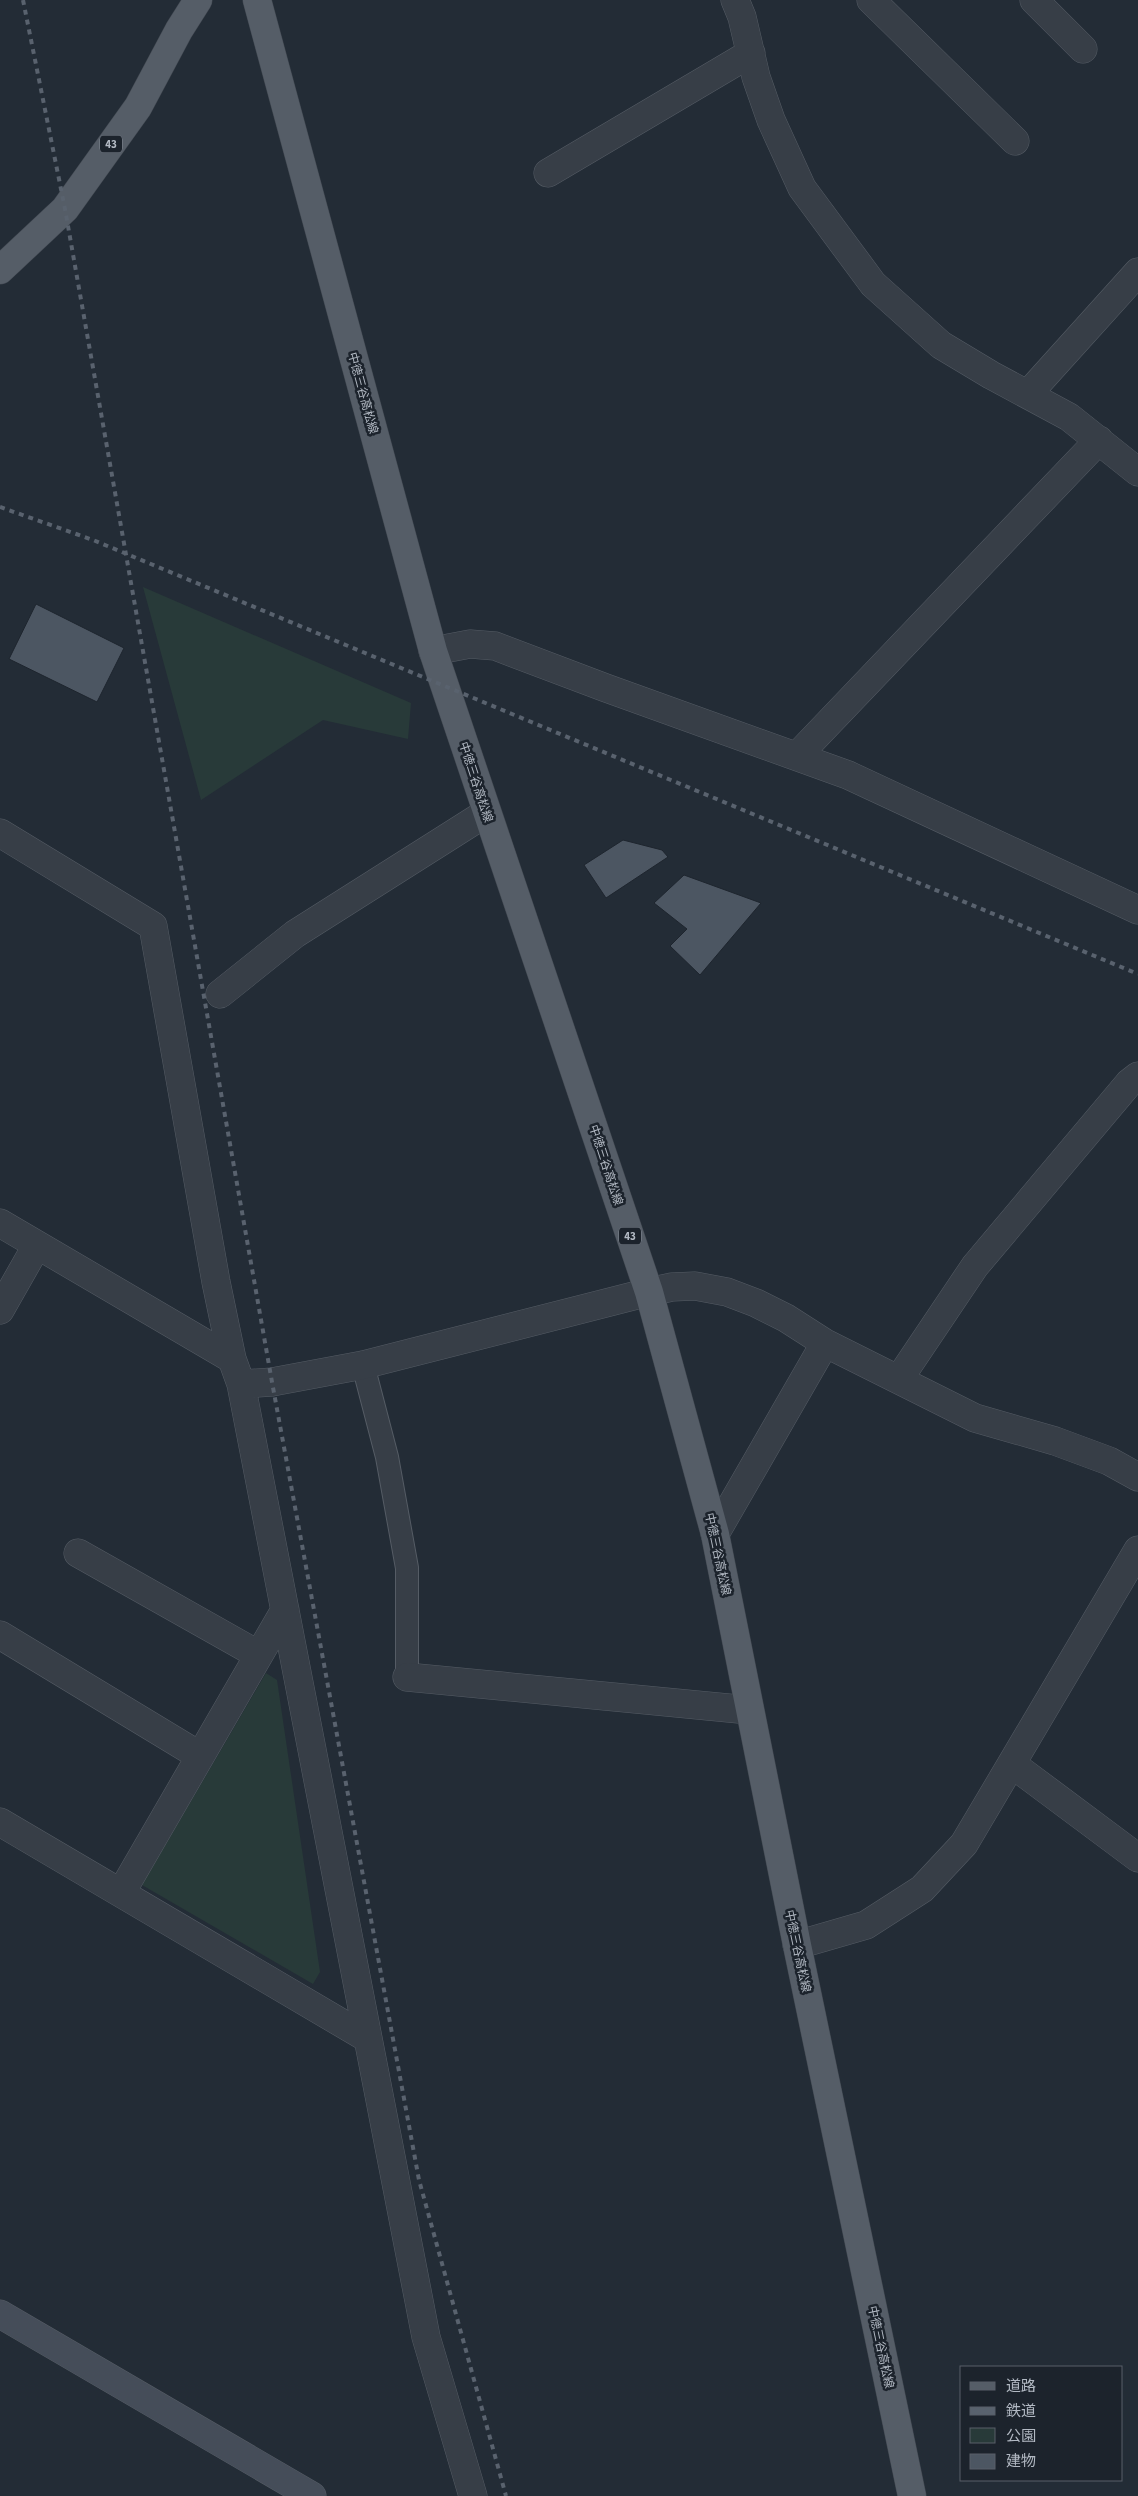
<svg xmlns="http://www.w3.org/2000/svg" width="1138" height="2496" font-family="'Source Sans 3','Noto Sans JP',sans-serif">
<rect width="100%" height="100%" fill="#232c36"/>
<path fill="#283a39" d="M143,587L411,703L408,739L323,720L201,800Z
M266,1673L277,1680L320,1972L313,1984L142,1885Z"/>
<path fill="#4c5662" stroke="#1e252e" d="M36,604L124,648L97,702L9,659Z
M623,840L662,850L668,857L606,898L584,865Z
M684,875L761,903L700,975L670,946L687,929L654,903Z"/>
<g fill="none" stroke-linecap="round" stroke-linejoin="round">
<defs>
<path id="lane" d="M363,1365L387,1457L407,1568V1677"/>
<path id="street" d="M735,0L742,17L756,77L771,120L802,188L873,284L941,345L991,375L1069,417L1138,472
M871,0L1015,141
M1034,0L1083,49
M548,173L751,53
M1028,394L1138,272
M433,651L470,644L495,646L606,688L848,775L1138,910
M797,756L1099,440
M0,833L153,926L216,1282L232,1359L241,1384L426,2337L473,2496
M220,994L295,934L486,813
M0,1223L232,1359
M0,1310L37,1245
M899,1379L975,1266L1129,1083L1138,1076
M241,1384L272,1382L363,1365L649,1292L672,1287L695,1286L727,1292L756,1303L786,1318L825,1343L975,1418L1055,1441L1109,1461L1138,1477
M715,1534L825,1343
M78,1553L259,1655
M0,1635L200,1756
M407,1677L749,1710
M1012,1764L1138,1858
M0,1822L367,2038
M121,1893L285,1610
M797,1945L866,1925L922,1889L964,1844L1138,1550"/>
<path id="secondary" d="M0,2314L312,2496"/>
<path id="primary" d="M257,0L433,651L649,1292L715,1534L797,1945L912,2496
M0,270L65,209L138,107L179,30L198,0"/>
</defs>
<use href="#lane" stroke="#555c65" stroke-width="24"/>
<use href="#street" stroke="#555c65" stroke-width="29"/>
<use href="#secondary" stroke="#555c65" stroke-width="29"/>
<use href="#primary" stroke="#404750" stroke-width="29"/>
<use href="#lane" stroke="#373e47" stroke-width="22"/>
<use href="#street" stroke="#373e47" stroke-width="28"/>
<use href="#secondary" stroke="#454d59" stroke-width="28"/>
<use href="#primary" stroke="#555d67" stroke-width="28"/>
<path stroke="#59626e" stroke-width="4" stroke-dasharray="5 5" stroke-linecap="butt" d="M23,0L65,209L272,1382L419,2180L506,2496
M0,507L93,540L1138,974"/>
</g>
<g text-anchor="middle" stroke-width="5" stroke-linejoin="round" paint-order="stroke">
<g fill="#1c232c" stroke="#858c96" stroke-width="1">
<rect x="100" y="135.5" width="22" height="17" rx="4"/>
<rect x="619" y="1227.5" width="22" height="17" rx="4"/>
</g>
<g font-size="11" font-weight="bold" fill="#b2b9c3">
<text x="111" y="148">43</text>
<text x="630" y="1240">43</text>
</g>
<g font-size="12" fill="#b2b9c3" stroke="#1c232c">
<text transform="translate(363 393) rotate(75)" y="4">中徳三谷高松線</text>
<text transform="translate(476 782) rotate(72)" y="4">中徳三谷高松線</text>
<text transform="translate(606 1165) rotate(72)" y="4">中徳三谷高松線</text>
<text transform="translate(718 1554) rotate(78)" y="4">中徳三谷高松線</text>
<text transform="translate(798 1951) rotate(78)" y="4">中徳三谷高松線</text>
<text transform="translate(881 2347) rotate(78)" y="4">中徳三谷高松線</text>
</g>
</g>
<rect x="960" y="2366" width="162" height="115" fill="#1c232c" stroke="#585f68"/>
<rect x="970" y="2382" width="25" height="8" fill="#555d67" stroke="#585f68"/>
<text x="1006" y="2391" font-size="15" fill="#b2b9c3">道路</text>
<rect x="970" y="2407" width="25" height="8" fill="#59626e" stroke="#585f68"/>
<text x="1006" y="2416" font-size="15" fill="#b2b9c3">鉄道</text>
<rect x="970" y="2428" width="25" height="15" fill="#283a39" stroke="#585f68"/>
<text x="1006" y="2441" font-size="15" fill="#b2b9c3">公園</text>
<rect x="970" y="2454" width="25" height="15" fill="#4c5662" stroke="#585f68"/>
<text x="1006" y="2466" font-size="15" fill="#b2b9c3">建物</text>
</svg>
